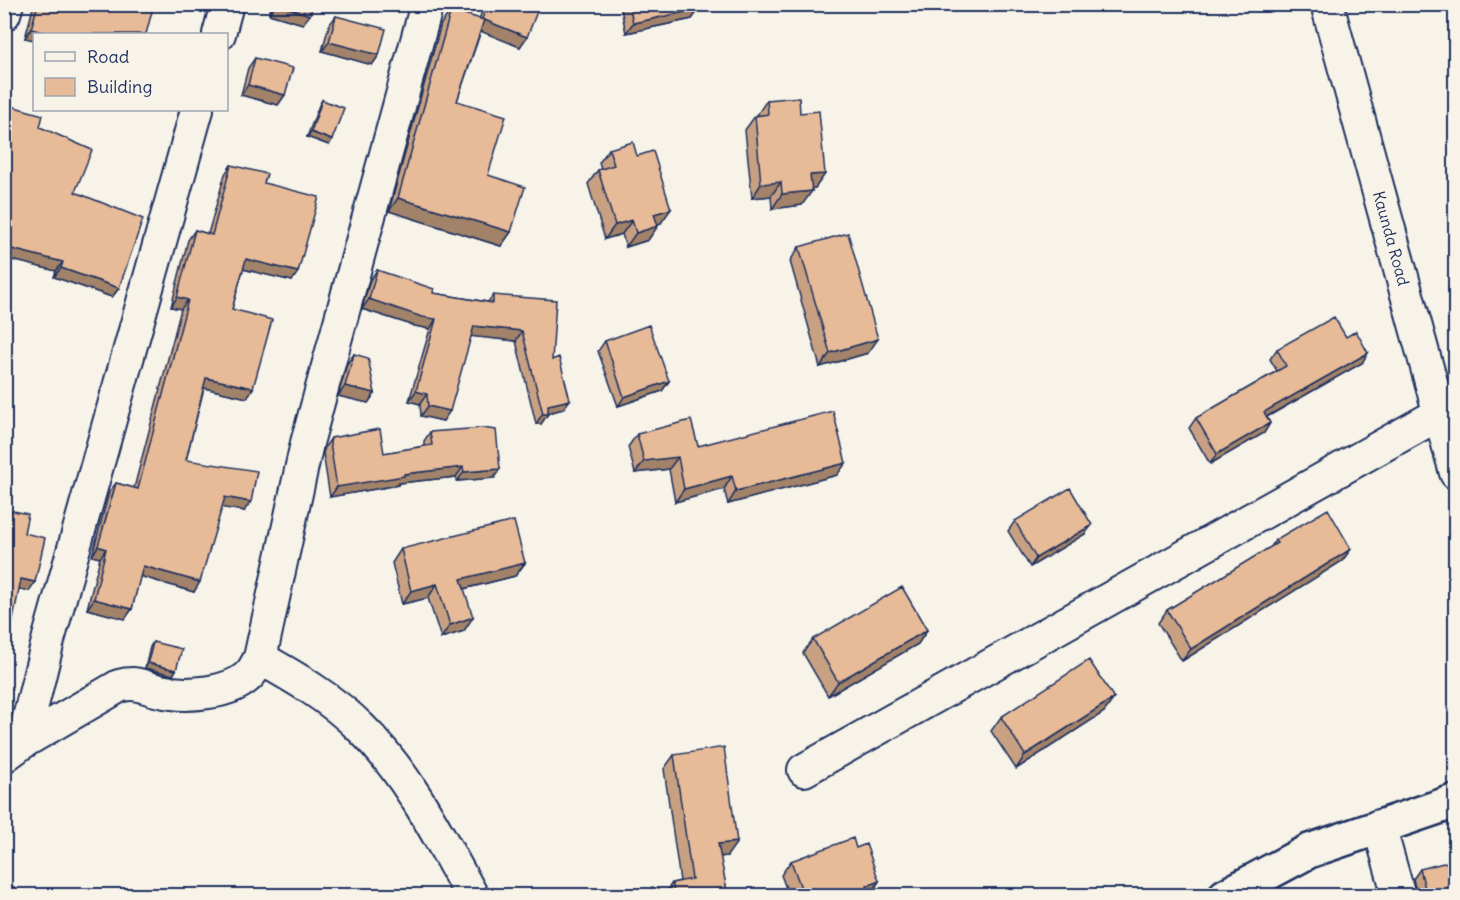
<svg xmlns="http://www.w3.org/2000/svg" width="1460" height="900" font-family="Delius,sans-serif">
<rect width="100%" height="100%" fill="#f7f3e8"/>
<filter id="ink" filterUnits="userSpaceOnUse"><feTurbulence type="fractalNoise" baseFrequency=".0167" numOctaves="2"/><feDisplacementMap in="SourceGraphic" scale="12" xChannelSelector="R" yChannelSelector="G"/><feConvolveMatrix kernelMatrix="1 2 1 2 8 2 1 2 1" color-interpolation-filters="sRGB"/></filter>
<g filter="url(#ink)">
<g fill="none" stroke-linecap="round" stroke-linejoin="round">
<defs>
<g id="minor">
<path id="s1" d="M1327,4L1456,473"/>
<path d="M4,14L7,4"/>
<path d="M219,34L227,4"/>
<path d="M260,658C296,678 332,699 361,728C409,775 439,837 472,896"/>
<path d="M23,742L49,637L197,110"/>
<path d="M4,756L23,742L119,686C139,681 141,687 160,691C185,697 232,694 250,674C254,670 257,663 260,658L307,443L427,4"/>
<path d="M804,770L1439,414"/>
<path d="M1379,826L1399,896"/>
</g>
<path id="tertiary" d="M1225,896L1309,851L1456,801"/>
</defs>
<use href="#minor" stroke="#1b2f5e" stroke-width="36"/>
<use href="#tertiary" stroke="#1b2f5e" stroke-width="38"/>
<use href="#minor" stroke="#f7f3e8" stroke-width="32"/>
<use href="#tertiary" stroke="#f7f3e8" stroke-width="33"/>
</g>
<path fill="#c8a183" stroke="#1b2f5e" stroke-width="1.5" d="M34,4H154L25,38Z
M272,4H313L303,24L269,14Z
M485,4H540L520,47L481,31L457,101L511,232L501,246L389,211L441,24L451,10L479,19Z
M620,4H698L699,9L692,19L626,33Z
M336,16L379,55L372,65L322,51L329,25Z
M255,58L285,95L278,105L241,95L248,68Z
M322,100L329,145L307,137L319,105Z
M767,100L800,113L825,174L815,188H811L802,205L772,209L771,196L752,198L745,130L755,116L757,115Z
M4,104L40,127L75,192L119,288L112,297L54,277L56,271L4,258Z
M609,149L637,156L661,223L658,224L648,240L626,247L622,234L605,239L588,184L598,170L601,169L599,163Z
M231,165L264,183L292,281L243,269L232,309L253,388L247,398L204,388L186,460L244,511L222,507L194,592L140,576L132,609L125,619L87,609L100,558L92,556L109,492L116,483L134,488L181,309L171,307L188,240L195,230L208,234L225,174Z
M799,247L868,353L820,367L790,261Z
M377,270L433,293L488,302L493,295L552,360L563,409L548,413L541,424H536L516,341L471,336L443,421L421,416L420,404L409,401L430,329L415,326L362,309L370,280Z
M605,341L669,381L662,391L618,406L598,351Z
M1277,349L1362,363L1267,417L1270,423L1264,433L1210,464L1189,428L1196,418L1277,371L1270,359Z
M354,354L375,393L368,403L338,396L347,364Z
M430,432L494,478L457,481L456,477L399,483L398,485L330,497L323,453L325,447L331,438L384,453L424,446V441Z
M637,434L698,446L837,475L728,504L724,489L675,502L669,469L635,473L628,447Z
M1015,521L1085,534L1030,567L1008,531Z
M1275,540L1351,549L1342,561L1182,661L1158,623L1167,610L1271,547Z
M401,549L525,563L515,576L464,589V631L441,638L428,598L402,604L392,563Z
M927,630L918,644L828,696L803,653L813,639Z
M153,642L176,670L173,675L145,668L150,647Z
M1114,698L1104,712L1016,769L991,731L1001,717Z
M674,755L727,856L720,857L728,896H663L672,883L680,881L664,769Z
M856,848L879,881L870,896H789L781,875L791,861Z
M1420,869L1455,896H1417L1413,879Z"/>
<path fill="#a2836a" stroke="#1b2f5e" stroke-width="1.5" d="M276,4L310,15L303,24L269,14Z
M699,9L692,19L626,33L633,23Z
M482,19L527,37L520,47L475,29Z
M31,29L51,34H34V40L25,38Z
M329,42L379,55L372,65L322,51Z
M248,85L285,95L278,105L241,95Z
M311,132L332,140L329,145L307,137Z
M825,174L815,188L800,189L810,175Z
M781,182L771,196L752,198L761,184Z
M812,191L802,205L772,209L782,194Z
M398,198L511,232L501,246L389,211Z
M671,209L661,223L645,228L654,214Z
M632,220L622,234L605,239L615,225Z
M658,226L648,240L626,247L636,233Z
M4,247L63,262L56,271L4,258Z
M246,259L298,272L292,281L239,268Z
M61,268L119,288L112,297L54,277Z
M177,297L188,300L181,309L171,307Z
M369,299L436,319L430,329L415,326L362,309Z
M474,326L522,331L516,341L467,336Z
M878,339L868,353L820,367L830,353Z
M1368,353L1362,363L1257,422L1264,412Z
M206,378L253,388L247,398L200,387Z
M669,381L662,391L618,406L624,397Z
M345,386L375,393L368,403L338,396Z
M416,391L427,394L420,404L409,401Z
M570,400L563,409L544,414H548L541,424H536L548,405Z
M428,406L450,411L443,421L421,416Z
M1270,423L1264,433L1210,464L1217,454Z
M678,457L669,469L635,473L644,461Z
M846,463L837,475L728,504L736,491Z
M463,467L456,477L399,483L398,485L330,497L337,487L404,474Z
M500,469L494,478L457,481L464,472Z
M732,476L724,489L675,502L684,489Z
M225,497L251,502L244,511L218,507Z
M1092,525L1085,534L1030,567L1036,558Z
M98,546L106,549L100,558L92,556Z
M1351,549L1342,561L1182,661L1191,649Z
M525,563L515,576L451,592L461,579Z
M143,566L200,582L194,592L136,575Z
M21,579L35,582L29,591L14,588Z
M437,584L428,598L402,604L411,591Z
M94,599L132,609L125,619L87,609Z
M473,617L464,631L441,638L450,625Z
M927,630L918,644L828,696L838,682Z
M148,663L176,670L173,675L145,668Z
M1114,698L1104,712L1016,769L1025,755Z
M737,842L727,856L708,858L718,844Z
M879,881L870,896H860L867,886Z"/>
<path fill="#e8bb98" stroke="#1b2f5e" stroke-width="1.5" d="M38,4H154L146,34H51L31,29Z
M276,4H313L310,15Z
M488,4H540L527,37L482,19Z
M629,4H698L699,9L633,23Z
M451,10L484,20L457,101L506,116L488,175L525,187L511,232L398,198Z
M336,16L386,29L379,55L329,42Z
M255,58L293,68L285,95L248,85Z
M799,97L800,113L819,111L825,174L810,175L812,191L782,194L781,182L761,184L755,116L768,114L767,100Z
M322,100L344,108L332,140L311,132Z
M4,104L43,115L40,127L92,150L75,192L143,219L119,288L61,268L63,262L4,247Z
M633,142L637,156L653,151L671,209L654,214L658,226L636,233L632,220L615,225L598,170L614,165L609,149Z
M231,165L267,174L264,183L319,197L298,272L246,259L232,309L272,320L253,388L206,378L186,460L257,471L251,502L225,497L200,582L143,566L132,609L94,599L106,549L98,546L116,483L138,489L188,300L177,297L195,230L212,235Z
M848,233L878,339L830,353L799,247Z
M377,270L434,289L433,293L493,303V295L556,300L552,360L559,357L570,400L548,405V414H543L522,331L474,326L450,411L428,406L427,394L416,391L436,319L422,317L369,299Z
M1334,317L1346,337L1356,331L1368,353L1264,412L1270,423L1217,454L1196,418L1286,366L1277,349Z
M649,325L669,381L624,397L605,341Z
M4,340L7,341V351L4,361Z
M354,354L368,358L375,393L345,386Z
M833,411L846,463L736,491L732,476L684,489L678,457L644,461L637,434L691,420L698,446Z
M482,428L496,430L500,469L464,472L463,467L404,474V476L337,487L330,443L331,438L380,429L384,453L432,445L430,432Z
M1070,488L1092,525L1036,558L1015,521Z
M4,509L28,514L24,533L45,538L35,582L21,579L7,650H4Z
M1328,509L1351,549L1191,649L1167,610L1277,543L1275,540Z
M514,521L525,563L461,579L473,617L450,625L437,584L411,591L401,549Z
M902,587L927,630L838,682L813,639Z
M153,642L182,649L176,670L148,663Z
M1089,660L1114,698L1025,755L1001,717Z
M724,747L737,842L718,844L728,896H675L672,883L692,879L674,755Z
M853,838L856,848L866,844L879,881L867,886L870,895L804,896L791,861Z
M1455,860V896H1427L1420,869Z"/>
</g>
<g text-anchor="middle" stroke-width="5" stroke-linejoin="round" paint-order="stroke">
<g font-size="16" fill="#1b2f5e" stroke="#f7f3e8">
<text dy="6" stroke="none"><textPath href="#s1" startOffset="243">Kaunda Road</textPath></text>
</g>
</g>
<rect width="1460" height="900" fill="none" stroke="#f7f3e8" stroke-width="24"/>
<rect x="12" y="12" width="1436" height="876" fill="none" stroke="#1b2f5e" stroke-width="2" filter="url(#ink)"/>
<rect x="33" y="33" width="195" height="78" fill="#f7f3e8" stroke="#9fa5b1" stroke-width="1.5"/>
<rect x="45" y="52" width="30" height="9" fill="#f7f3e8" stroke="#9fa5b1" stroke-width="1.5"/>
<text x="87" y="63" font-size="18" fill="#1b2f5e">Road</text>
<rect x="45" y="78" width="30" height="18" fill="#e8bb98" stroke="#9fa5b1" stroke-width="1.5"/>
<text x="87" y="93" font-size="18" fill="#1b2f5e">Building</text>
</svg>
